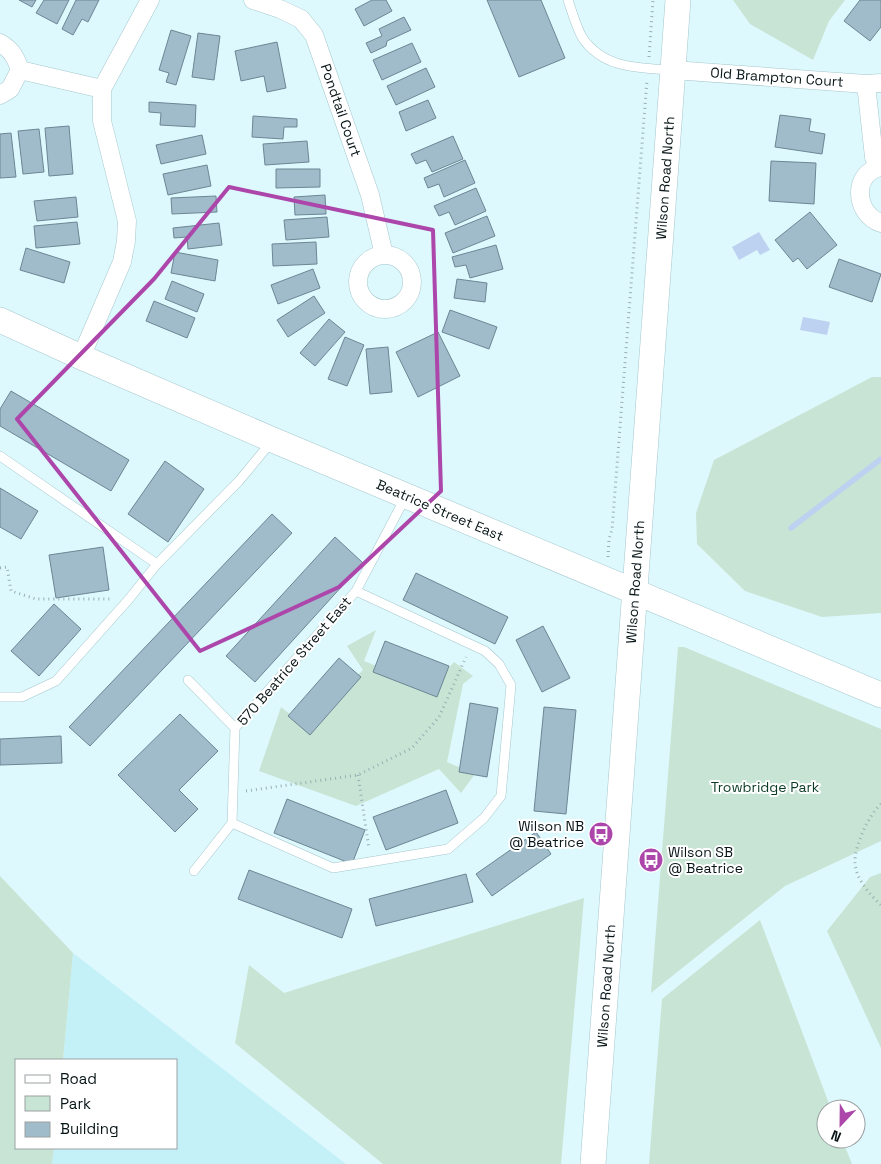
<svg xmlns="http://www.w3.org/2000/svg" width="881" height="1164" font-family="'Space Grotesk',sans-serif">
<rect width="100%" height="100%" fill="#ddf9fd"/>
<path fill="#c4f0f7" d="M73,953L346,1164H52L54,1148H176V1060H63Z"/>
<path fill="#c8e4d4" d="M733,0H845L829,21L813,60L750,24Z
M872,377H881V613L822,617L745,591L697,544L696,513L714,460Z
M376,630L364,661L432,688L454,662L473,676L463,684L447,762L475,774L461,793L439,769L356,806L259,771L281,707L305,726L363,670L347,646Z
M678,647H684L881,729V841L785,886L651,993Z
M881,873V1048L827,931L870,877Z
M0,876L73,953L63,1060H16V1148H54L52,1164H0Z
M584,898L561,1164H383L235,1043L249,965L284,993Z
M760,920L831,1109H826V1139H842L852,1164H649L662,999Z"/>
<path fill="#bdd2f0" d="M759,232L770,250L760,255L757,250L739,260L732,247Z
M803,317L830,322L827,335L800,330Z"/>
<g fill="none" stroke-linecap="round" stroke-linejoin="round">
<path stroke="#bdd2f0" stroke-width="5.5" d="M791,528L881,459"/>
</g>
<path fill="#a0bbca" stroke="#6c8694" d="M19,0H36L32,7Z
M44,0H69L57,24L36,13Z
M76,0H99L88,22L82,19L73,35L62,29Z
M372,0H386L392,11L364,26L355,9Z
M487,0H541L565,58L519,77Z
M860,0H881V27L870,41L844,21Z
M404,17L411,30L387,41L386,46L371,53L366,43L382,36L379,29Z
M171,30L191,36L176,85L166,82L169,73L159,70Z
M198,33L220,36L214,80L192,77Z
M277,42L286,88L267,92L264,76L241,81L235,51Z
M412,43L421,62L382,80L373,60Z
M426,68L435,87L396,105L387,86Z
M428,100L436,118L406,131L399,112Z
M149,102L196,105L195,127L160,125L161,113L149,112Z
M780,115L811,119L809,131L825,134L822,154L775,147Z
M253,116L297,119V127H284L283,139L252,137Z
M69,126L73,174L49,176L45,128Z
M39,129L44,172L23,174L18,131Z
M11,133L16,177L0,178V134Z
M202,135L206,154L161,164L156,145Z
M453,136L463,159L432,172L426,160L416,164L411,154Z
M307,141L309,162L265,165L263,144Z
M465,160L475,183L444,197L439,184L428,188L424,178Z
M771,161L816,163L814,204L769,201Z
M207,165L211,186L168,195L163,174Z
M276,169H320V187L276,188Z
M476,188L486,211L455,225L449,212L439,216L434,206Z
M325,195L326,214L295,215L294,197Z
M216,196L217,212L172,214L171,198Z
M76,197L78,217L37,221L34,201Z
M810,212L837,245L807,269L798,258L793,262L775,240Z
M487,216L495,236L453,253L445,233Z
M327,217L329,237L286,240L284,220Z
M77,222L80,244L36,248L34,226Z
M219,223L222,245L188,249L187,237L174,238L173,228Z
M316,242L317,264L273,266L272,244Z
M496,245L503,269L470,278L466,265L455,267L452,257Z
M26,248L70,262L64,283L20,270Z
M175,252L218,260L215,281L171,273Z
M839,259L881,274L872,302L829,287Z
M313,269L320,288L278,304L271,285Z
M457,279L487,283L485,302L454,298Z
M172,281L204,294L197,312L165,299Z
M314,296L325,313L288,337L277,320Z
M154,301L195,318L187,338L146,321Z
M450,310L497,327L489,349L442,332Z
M329,319L345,332L315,366L300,353Z
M438,332L460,376L418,397L396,352Z
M345,337L364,345L347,386L328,379Z
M388,347L392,392L370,394L366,349Z
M11,391L129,460L111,491L0,426V409Z
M165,461L204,489L168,542L128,514Z
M0,488L38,511L21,539L0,527Z
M272,514L292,533L90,746L69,727Z
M335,537L363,563L255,682L226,656Z
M103,547L109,590L56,598L49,555Z
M416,573L508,617L495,644L403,600Z
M54,604L81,629L39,676L11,651Z
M543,626L570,678L542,692L516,640Z
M385,641L449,666L437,697L373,672Z
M339,658L361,677L310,735L288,716Z
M470,703L498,708L487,777L459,772Z
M544,707L576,710L566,814L534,811Z
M180,714L218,751L179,790L198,809L175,832L118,775Z
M61,736L62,763L0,765V739Z
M446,790L458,823L386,850L373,817Z
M287,799L365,830L352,864L274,833Z
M536,832L551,854L492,896L476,874Z
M249,870L352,909L342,938L238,899Z
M466,874L473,902L376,926L369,899Z"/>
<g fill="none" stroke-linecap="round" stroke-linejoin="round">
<defs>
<path id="lane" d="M568,0C572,12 576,26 582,37C602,68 637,68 670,70
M0,456L157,564L239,481L272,441
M356,591L485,651L499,664L511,685L501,796L484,818L448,849L333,868L232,823L235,728Z
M356,591L405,498
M188,680L235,728
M0,697H22L56,681L129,599L157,564
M194,871L232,823"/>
<path id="street" d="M253,0L280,9L301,19L314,35L370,195L384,255
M0,43C12,50 16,58 20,70L10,89L0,95
M20,70L102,89
M673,70L866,84L881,83
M866,84L874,157L878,167
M881,167C852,172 854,214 881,223
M358 282a27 27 0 1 1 54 0a27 27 0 1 1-54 0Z
M81,357L122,262L126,241L127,221L102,121V89L150,0"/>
<path id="secondary" d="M0,320L81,357L273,440L881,695
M593,1164L678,0"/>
</defs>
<use href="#lane" stroke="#a6c7cd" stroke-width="10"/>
<use href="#street" stroke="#a6c7cd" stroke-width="19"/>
<use href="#secondary" stroke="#a6c7cd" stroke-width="26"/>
<path stroke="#98afb3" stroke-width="3" stroke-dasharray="1 4" stroke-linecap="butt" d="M649,57L653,0
M608,557L609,539L612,530L647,80
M0,568L7,567L11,591L36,599H111
M358,775L369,849
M246,791L358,775L412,748L439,717L466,657
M881,804C869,814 854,847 855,863C856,879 870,895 881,905"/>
<use href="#lane" stroke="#fff" stroke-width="9"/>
<use href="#street" stroke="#fff" stroke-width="18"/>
<use href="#secondary" stroke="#fff" stroke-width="25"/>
</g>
<path fill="none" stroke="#ad46aa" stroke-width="4" stroke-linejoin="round" d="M229,187L433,230L441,491L339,587L200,651L17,419L154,279Z"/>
<defs>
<symbol id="bus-disc" viewBox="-11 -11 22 22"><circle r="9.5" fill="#ad46aa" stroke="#fff"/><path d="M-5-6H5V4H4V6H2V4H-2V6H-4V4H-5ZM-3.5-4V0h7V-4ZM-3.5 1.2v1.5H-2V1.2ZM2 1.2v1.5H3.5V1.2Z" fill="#fff"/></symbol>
</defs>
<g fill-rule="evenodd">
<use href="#bus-disc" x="587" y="820" width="28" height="28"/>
<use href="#bus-disc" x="637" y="846" width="28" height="28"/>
</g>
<g text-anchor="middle" stroke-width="4" stroke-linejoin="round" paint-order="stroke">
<g font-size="14" fill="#081517" stroke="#fff">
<text transform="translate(777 77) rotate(4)" y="5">Old Brampton Court</text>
<text transform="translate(341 110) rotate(71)" y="5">Pondtail Court</text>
<text transform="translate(665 178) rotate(-86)" y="5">Wilson Road North</text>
<text transform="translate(440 510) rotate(23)" y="5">Beatrice Street East</text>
<text transform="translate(635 582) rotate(-86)" y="5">Wilson Road North</text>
<text transform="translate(294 661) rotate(-49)" y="5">570 Beatrice Street East</text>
<text transform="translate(606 986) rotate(-86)" y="5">Wilson Road North</text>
</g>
<g font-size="14" fill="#0b3b27" stroke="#fff">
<text x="765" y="792">Trowbridge Park</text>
</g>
<g font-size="14" fill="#081517" stroke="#fff" text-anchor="end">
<text x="584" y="831">Wilson NB<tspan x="584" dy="16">@ Beatrice</tspan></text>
<text x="668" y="857" text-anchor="start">Wilson SB<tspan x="668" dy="16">@ Beatrice</tspan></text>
</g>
</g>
<rect x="15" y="1059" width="162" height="90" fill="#ffffff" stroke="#9ca1a2"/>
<rect x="25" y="1075" width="25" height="8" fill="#ffffff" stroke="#9ca1a2"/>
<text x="60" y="1084" font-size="15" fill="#081517">Road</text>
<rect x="25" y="1096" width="25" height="15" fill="#c8e4d4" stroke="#9ca1a2"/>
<text x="60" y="1109" font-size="15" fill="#081517">Park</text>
<rect x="25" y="1122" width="25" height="15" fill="#a0bbca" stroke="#9ca1a2"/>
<text x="60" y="1134" font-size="15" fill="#081517">Building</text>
<g transform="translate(841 1124) rotate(202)"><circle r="24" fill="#ffffff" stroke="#9ca1a2"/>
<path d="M0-4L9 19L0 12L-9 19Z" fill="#ad46aa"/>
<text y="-8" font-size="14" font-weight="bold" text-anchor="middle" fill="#081517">N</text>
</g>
</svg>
